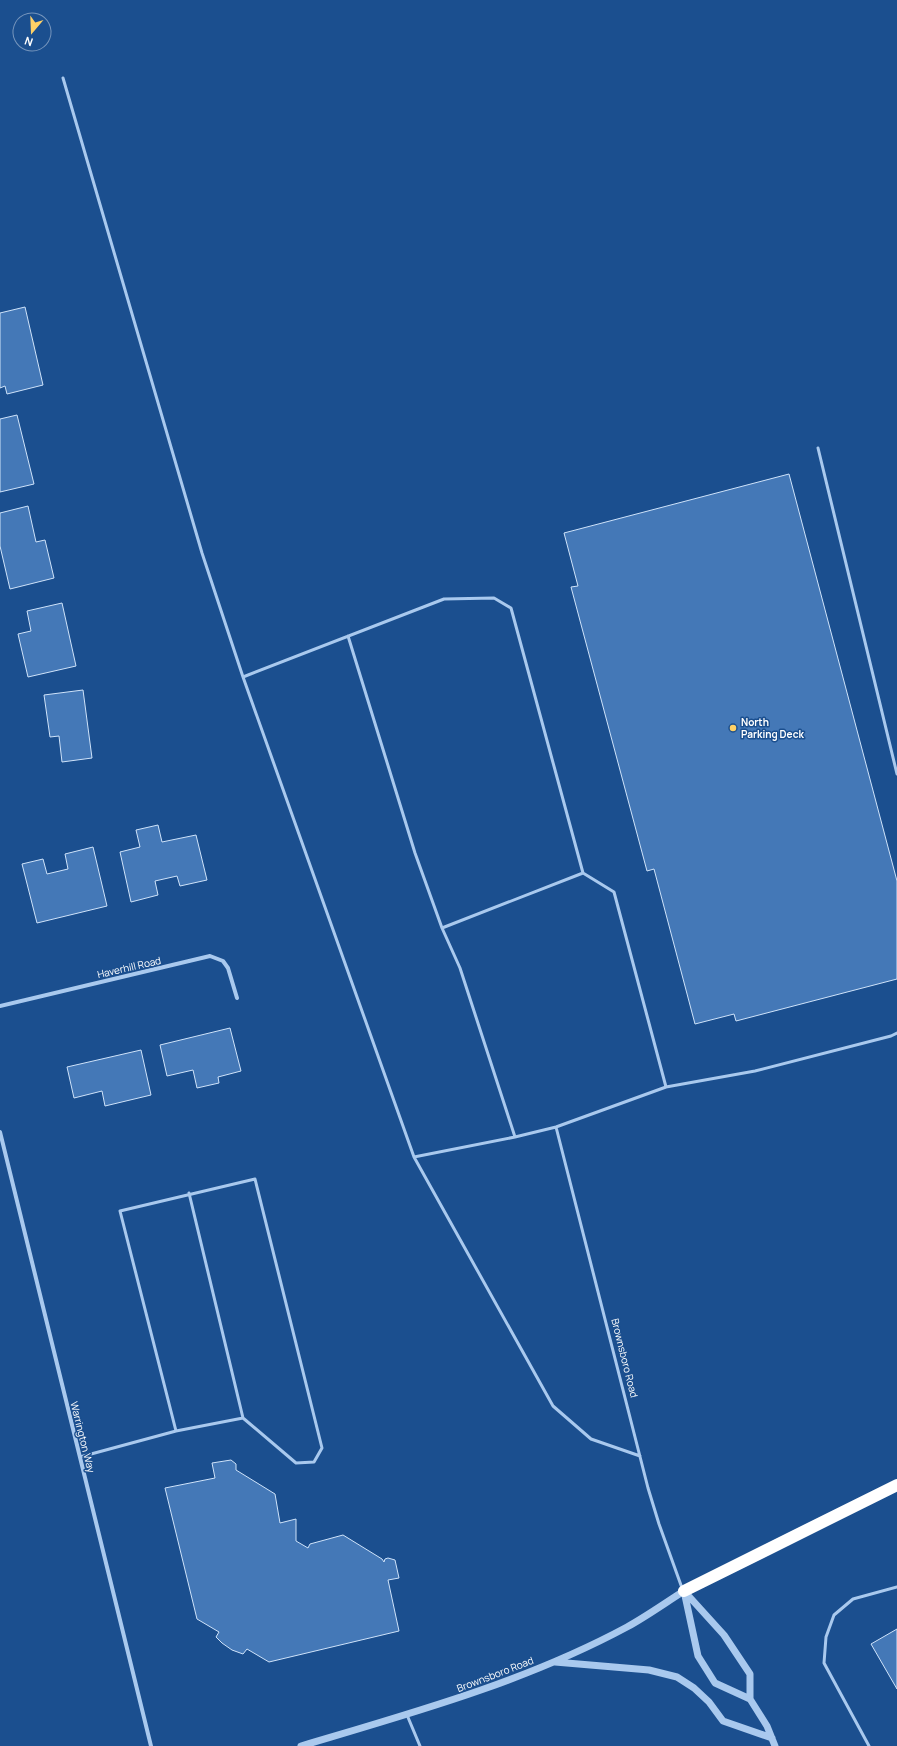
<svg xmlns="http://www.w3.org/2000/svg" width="897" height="1746" font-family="Manrope,sans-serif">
<rect width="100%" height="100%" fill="#1b4f8f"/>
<path fill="#4478b7" stroke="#cfe3fa" d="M25,307L43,385L7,394L5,386L0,388V313Z
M17,415L34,484L0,492V419Z
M789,474L897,881V979L736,1021L734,1014L695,1024L654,869L647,871L571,587L578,586L564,533Z
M28,506L36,542L45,540L54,578L10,589L0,546V513Z
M62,603L76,666L28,677L18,634L31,631L27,611Z
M83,690L92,758L62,762L59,736L50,737L44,695Z
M158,825L162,842L196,835L207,880L180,886L177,876L155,881L158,895L131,902L120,852L140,847L136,830Z
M93,847L107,906L37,923L22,864L43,859L47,874L68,869L65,854Z
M230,1028L241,1071L218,1077L219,1083L197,1088L193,1070L167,1076L160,1045Z
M141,1050L151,1095L105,1106L102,1091L74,1098L67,1067Z
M231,1460L236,1464V1470L275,1494L280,1523L296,1519V1541L308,1548L310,1544L343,1535L382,1559L384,1562L385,1559L388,1558L395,1560L399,1578L388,1580L399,1631L269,1662L247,1649L243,1654L232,1650L222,1643L216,1637L219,1632L197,1619L165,1488L215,1478L212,1463Z
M897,1629V1689L871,1644Z"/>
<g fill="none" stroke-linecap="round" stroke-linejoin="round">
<path stroke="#a9c9ee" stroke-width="3" d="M63,78L202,553L243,677L414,1157L515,1137L556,1127L666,1087L755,1071L891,1036L897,1033
M818,448L897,774
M348,636L415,853L442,928L460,968L515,1137
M243,677L444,599L494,598L511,608L583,873L614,892L666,1087
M442,928L583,873
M556,1127L648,1488L659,1524L682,1588
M414,1157L553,1406L591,1439L640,1456
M189,1193L243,1418
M80,1457L176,1431L243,1418L296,1463L314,1462L322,1448L255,1179L120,1211L176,1431
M407,1715L420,1746
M869,1746L824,1663L826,1637L834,1615L853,1599L897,1587"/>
<path stroke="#a9c9ee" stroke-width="4" d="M0,1006L210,956L223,961L228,968L237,998
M0,1132L151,1746"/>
<path stroke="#a9c9ee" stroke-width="7" d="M684,1591L698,1656L715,1683L750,1699L767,1726L775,1746
M685,1592L724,1635L750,1674V1699
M555,1662L649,1670L677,1677L694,1688L709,1702L723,1721L772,1738
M301,1746C412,1713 525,1682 627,1627C647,1616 665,1603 684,1591"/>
<path stroke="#fff" stroke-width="12" d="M684,1591L897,1485"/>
</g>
<circle fill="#ffd166" stroke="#1b4f8f" stroke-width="1.5" cx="733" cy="728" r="4"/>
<g text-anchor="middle" stroke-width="3" stroke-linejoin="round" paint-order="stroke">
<g font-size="10" font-weight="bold" fill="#fff" stroke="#1b4f8f" text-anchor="start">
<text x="741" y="726">North<tspan x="741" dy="12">Parking Deck</tspan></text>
</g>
<g font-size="10" fill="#fff" stroke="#1b4f8f">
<text transform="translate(129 967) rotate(-13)" y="4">Haverhill Road</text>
<text transform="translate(625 1358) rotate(76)" y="4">Brownsboro Road</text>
<text transform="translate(83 1437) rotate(76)" y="4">Warrington Way</text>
<text transform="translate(495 1674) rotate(-21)" y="4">Brownsboro Road</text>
</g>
</g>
<g transform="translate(32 32) rotate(199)"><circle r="19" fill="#1b4f8f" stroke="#7695bc"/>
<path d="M0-3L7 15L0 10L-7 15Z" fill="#ffd166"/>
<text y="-6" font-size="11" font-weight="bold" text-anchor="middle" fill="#ffffff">N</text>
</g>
</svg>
